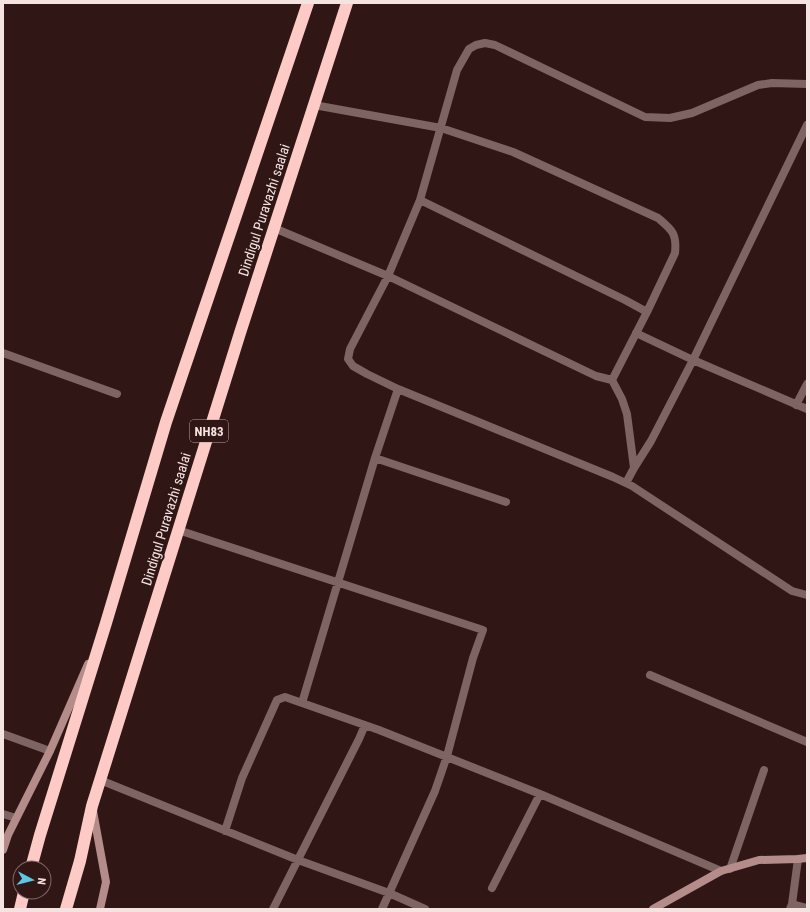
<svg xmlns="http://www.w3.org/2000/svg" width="810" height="912" font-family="'Roboto Condensed',sans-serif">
<rect width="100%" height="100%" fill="#301716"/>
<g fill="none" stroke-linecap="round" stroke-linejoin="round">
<path stroke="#7e6462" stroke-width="8" d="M3,734L50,751
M3,814L16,818"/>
<path stroke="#7e6462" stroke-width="8" d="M807,84L772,83L758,85L692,113L670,118L645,117L495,45L485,43L476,45L469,49L457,70L420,200L388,276L350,349L348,359L353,366L367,374L398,389L613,477L632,486L792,591L807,595
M314,105L441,128L513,152L658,218C672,230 677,233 675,253L647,312L612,380
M420,200L625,300L647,312
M274,228L388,276L596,376L612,380L622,399L627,414L634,468
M636,333L693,360L807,409
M3,353L117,394
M796,405L807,384
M375,458L506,502
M626,483L634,468L651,441L693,360L807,125
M178,530L483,630L473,658L447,756L435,791L382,909
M650,675L807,742
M302,703L375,458L398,389
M100,780L298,860L389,893L425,909
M225,831L242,778L277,700L285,697L379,730L540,794L721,871
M730,869L764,770
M492,888L540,794
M792,904L807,908
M273,909L359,739L365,725
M790,909L792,904L798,859"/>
<path stroke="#b48c89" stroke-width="8" d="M93,811L106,882L100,909
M3,850L8,835L50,751L88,664
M653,909L721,871L759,860L798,859L807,858"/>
<path stroke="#fdcac6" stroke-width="12" d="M31,868L40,835L106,623L166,422L308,3
M20,909L24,892
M66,909L80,861L92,806L240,333L347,3"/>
</g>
<g text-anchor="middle" stroke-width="4" stroke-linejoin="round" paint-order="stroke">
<rect fill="#301716" stroke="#baa6a4" stroke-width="1" x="190" y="420" width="38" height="22" rx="3"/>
<g font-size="13" font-weight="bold" fill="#f5e3e1">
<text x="209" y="436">NH83</text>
</g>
<g font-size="14" fill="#f5e3e1" stroke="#301716">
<text transform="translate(264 210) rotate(-72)" y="5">Dindigul Puravazhi saalai</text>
<text transform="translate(166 519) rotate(-73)" y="5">Dindigul Puravazhi saalai</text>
</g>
</g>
<rect width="810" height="912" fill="none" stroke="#f5e3e1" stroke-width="8"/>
<g transform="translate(32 880) rotate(97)"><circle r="19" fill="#301716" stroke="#7f6967"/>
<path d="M0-3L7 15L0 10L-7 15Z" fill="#5dc7e8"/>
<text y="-6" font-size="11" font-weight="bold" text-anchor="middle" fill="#f5e3e1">N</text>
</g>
</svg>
